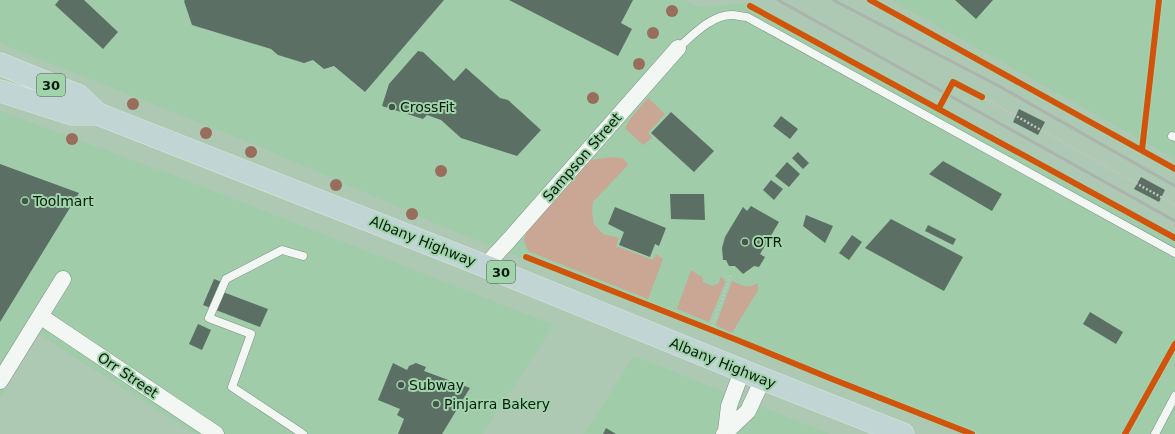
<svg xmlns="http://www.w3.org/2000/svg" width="1175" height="434" font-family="'DejaVu Sans',sans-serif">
<rect width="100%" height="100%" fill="#adc9b3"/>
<path fill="#a0ccaa" d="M0,0H684L697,7L751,3L1175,238V434H981L453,231L263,148L0,43Z
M891,0H1175V159L1059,94Z
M0,111L178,177L554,325L482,434H195L37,333L0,398Z
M634,356L830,434H584Z"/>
<path fill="#caa694" d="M648,98L665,114L648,133L652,138L643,145L625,128L630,119Z
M612,157L623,158L628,165L593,202L592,212L594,224L603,234L619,238L616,246L653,260L656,254L663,259L648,299L528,251L524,240L527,231L590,160Z
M691,270L703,278V282L713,286L719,283L720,277L724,279L725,283L709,322L677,309Z
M732,281C743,286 747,289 758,283V290L732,333L716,325Z"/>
<path fill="#5c6f64" d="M59,0H84L118,32L103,49L55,5Z
M185,0H444L365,92L334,66L324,69L313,60L304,63L278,55L271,49L192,25L184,1Z
M509,0H633L621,23L632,29L618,56Z
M955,0H993L976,19Z
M418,51L423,52L454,81L466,68L500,98L508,100L541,130L517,156L461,138L441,120L427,115L423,119L382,106L389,84Z
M1019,109L1045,122L1038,135L1013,122Z
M671,112L714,151L694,172L651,133Z
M781,116L798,129L790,139L773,126Z
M798,152L809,163L803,169L792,158Z
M943,161L1002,194L992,211L929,174Z
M787,162L800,174L789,187L775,176Z
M0,164L79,193L0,322Z
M1141,177L1165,190L1159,202L1134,189Z
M771,180L783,189L774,200L763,190Z
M670,194H704L705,220L671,219Z
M751,206L779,222L760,254L765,257L759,267L754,266L743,274L735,266H729L726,260H723L722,248L725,237L743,207L747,211Z
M615,207L666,228L659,246L655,244L650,257L619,245L624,232L608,224Z
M806,215L833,226L825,243L803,226Z
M891,219L963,257L944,291L865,248Z
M928,225L956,239L953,245L925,231Z
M852,235L862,242L849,260L839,253Z
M214,279L227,284L223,292L268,309L260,327L203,305Z
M1090,312L1123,332L1116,344L1083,324Z
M198,324L211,330L202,350L189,344Z
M393,363L407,370L409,366L416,363L426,367L424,371L470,388L442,434H398L404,419L397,415L400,409L378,400Z
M606,428L616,434H603Z"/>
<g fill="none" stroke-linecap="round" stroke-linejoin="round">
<defs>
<path id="lane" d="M678,48C693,35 711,15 732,15C737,15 742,17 747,17L1175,253
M1172,136L1175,137
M303,256L282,250L226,279L209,318L251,334L232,387L303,434
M1155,434L1175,396"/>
<path id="street" d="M485,266L509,240L678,48
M40,316L216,434
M0,381L63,279
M726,431L729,406L742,371
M724,434L748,411L763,379"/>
<path id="highway" d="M0,64L79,96L98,114
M0,91L72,114H98L485,266L763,379L903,434"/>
</defs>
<use href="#lane" stroke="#7c9281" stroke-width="9"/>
<use href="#street" stroke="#7c9281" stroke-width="17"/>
<use href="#highway" stroke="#dae7dd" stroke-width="23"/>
<path stroke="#bfc6c0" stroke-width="2.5" stroke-dasharray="2 2" stroke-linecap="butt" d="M982,97L1175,205
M711,330L731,274"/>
<use href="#lane" stroke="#f3f7f4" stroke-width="8"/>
<use href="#street" stroke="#f3f7f4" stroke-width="16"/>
<use href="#highway" stroke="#c1d5d4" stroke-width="22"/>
<path stroke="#abb3ad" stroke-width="3" d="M778,0L1175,221
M833,0L999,86L1175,186"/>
<defs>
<path id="cycleway" d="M870,0L1175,169
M750,6L1175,238
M939,108L953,82L982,97
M1142,150L1159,0
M526,257L737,340L832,379L972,434
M1125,434L1175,344"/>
</defs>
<use href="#cycleway" stroke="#a2d4ac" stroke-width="8"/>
<use href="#cycleway" stroke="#d2530c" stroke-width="6"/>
</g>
<g fill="#996d5c">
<circle cx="672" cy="11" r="6"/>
<circle cx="653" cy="33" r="6"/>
<circle cx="639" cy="64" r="6"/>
<circle cx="593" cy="98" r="6"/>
<circle cx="133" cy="104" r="6"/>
<circle cx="206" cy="133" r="6"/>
<circle cx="72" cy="139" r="6"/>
<circle cx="251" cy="152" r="6"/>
<circle cx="441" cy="171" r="6"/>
<circle cx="336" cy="185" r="6"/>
<circle cx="412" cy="214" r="6"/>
</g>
<g fill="#425948" stroke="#a2d4ac" stroke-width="1.5">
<circle cx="392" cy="107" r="4"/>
<circle cx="25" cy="201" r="4"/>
<circle cx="745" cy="242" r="4"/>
<circle cx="401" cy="385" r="4"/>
<circle cx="436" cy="404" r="4"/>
</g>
<g text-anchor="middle" stroke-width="4" stroke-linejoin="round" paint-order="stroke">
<g fill="#a2d4ac" stroke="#37533d" stroke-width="1">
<rect x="37" y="74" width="28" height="22" rx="3"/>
<rect x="487" y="261" width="28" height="22" rx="3"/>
</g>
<g font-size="13" font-weight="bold" fill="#091c0e">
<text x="51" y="90">30</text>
<text x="501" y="277">30</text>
</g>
<g font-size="14" fill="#091c0e" stroke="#a2d4ac" text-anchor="start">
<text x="400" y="112">CrossFit</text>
<text x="33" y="206">Toolmart</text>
<text x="753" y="247">OTR</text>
<text x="409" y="390">Subway</text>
<text x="444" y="409">Pinjarra Bakery</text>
</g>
<g font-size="14" fill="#091c0e" stroke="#a2d4ac">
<text transform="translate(582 157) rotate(-49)" y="5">Sampson Street</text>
<text transform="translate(423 241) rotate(22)" y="5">Albany Highway</text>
<text transform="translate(723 363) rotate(22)" y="5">Albany Highway</text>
<text transform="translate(128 375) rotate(34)" y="5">Orr Street</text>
</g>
</g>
</svg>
